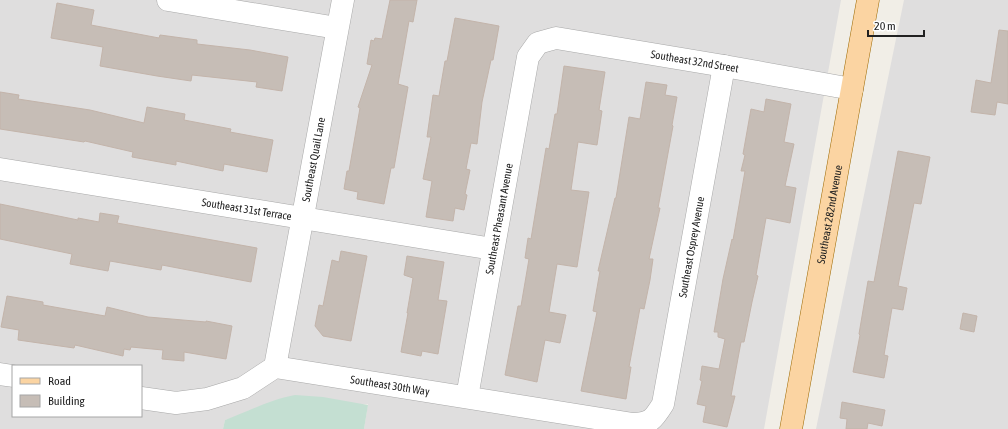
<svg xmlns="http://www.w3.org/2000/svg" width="1008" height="429" font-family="'Asap Condensed',sans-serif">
<rect width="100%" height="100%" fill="#f1eee7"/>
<path fill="#dfdede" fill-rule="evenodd" d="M0,0H841L764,429H364L368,404L240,415L225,420L223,429H0ZM13,366H141V416H13Z
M904,0H1008V429H816Z"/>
<path fill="#c4dfd2" d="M295,395L323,397L368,405L364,429H223L225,420C250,411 268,400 295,395Z"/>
<path fill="#c6bdb6" stroke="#c3b4aa" d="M390,0H417L413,22L409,21L398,84L408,87L394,168H391L384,204L357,199L358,192L344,189L347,171H349L360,108L358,107L372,65L367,64L371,40L374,41L375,38L382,39Z
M57,3L94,10L91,25L159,38L160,35L197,40V44L250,50L288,57L282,91L256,87L257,82L192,75L191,81L157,76L100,66L103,47L51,38Z
M455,18L499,26L493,60H491L482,102L477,144L471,143L466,169L470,170L465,194L467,195L464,210L455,208L453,221L426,217L432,181L423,179L431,137H427L433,95L439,96L445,61H447Z
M999,30L1008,31V104L997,102L995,115L971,112L976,80L991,83Z
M564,66L605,72L599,110L602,111L597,145L578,142L571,190L589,192L577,267L557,264L549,312L566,315L560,343L545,340L537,382L505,375L518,306H521L529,259L525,258L528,238L531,239L546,148L549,149L555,114H557Z
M646,82L667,85L665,95L677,97L672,125L673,126L658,208H660L649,259H653L650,280L644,309L640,308L629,367H631L626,399L581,391L597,312L593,311L600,271H598L615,198H616L629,117L640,119Z
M0,92L19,95L18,99L90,110L144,123L147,107L185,114L184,120L231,129L230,132L273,140L267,172L224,164L223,171L176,161V165L132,157L133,152L85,141L84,142L0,129Z
M766,99L791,104L784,142L794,144L785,186L796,188L790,223L766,218L756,275L758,276L752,302L744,342H741L731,396H735L727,427L703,422L706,406L697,404L702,381L700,380L702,366L719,369L725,339L718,337V332H714L723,279L732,239L733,240L745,171H741L745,155L743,154L751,109L764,112Z
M898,151L930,157L921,204L914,203L898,286L907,288L903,310L892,308L884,355L888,356L884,378L853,372L860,335L859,334L868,281L874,282Z
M0,204L78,220V218L99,222L100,213L119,216L117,223L257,248L251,282L162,265L161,270L110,261L108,271L70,264L72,254L0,239Z
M341,251L367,256L351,341L323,336L315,326L319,305L323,306L332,260L339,262Z
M407,256L444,262L438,300L447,301L438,354L422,351L421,356L401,352L408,313H407L413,278L404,275Z
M7,296L43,302V305L105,316L107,307L148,317L206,322V321L232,326L226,359L184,352V361L162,359L163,350L131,347L130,350L124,349L123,356L75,345L74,348L18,340L19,330L1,327Z
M963,313L977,316L974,332L960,329Z
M842,402L885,410L882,426L868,423L867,429H846L847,419L840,418Z"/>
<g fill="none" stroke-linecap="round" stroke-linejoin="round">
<defs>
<g id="minor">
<path d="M168,0L337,28"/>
<path id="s1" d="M0,169L493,249"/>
<path id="s2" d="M275,367L343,0"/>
<path d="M0,374L13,376"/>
<path id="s3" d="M467,397L528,57L538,43L556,38L724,66L852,89"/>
<path id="s4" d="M141,398L176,403L207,399L243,388L275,367L633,424C651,423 653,420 663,404L724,66"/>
</g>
<g id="major">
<path id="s5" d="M791,429L868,0"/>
</g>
</defs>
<use href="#minor" stroke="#a8a8a8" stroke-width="23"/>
<use href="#major" stroke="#9c6801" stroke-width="23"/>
<use href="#minor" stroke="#fff" stroke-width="22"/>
<use href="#major" stroke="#fbd4a2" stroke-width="22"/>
</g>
<g text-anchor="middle" stroke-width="3.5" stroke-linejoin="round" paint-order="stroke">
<g font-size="11" fill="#212121" stroke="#fff">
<text dy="4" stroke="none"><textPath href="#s3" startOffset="522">Southeast 32nd Street</textPath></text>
<text dy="4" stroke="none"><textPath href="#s2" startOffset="211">Southeast Quail Lane</textPath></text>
<text dy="4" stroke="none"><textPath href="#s1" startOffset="250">Southeast 31st Terrace</textPath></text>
<text dy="4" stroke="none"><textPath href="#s5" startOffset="218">Southeast 282nd Avenue</textPath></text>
<text dy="4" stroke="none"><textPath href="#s3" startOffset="181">Southeast Pheasant Avenue</textPath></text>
<text dy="4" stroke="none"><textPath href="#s4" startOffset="703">Southeast Osprey Avenue</textPath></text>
<text dy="4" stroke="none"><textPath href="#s4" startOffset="259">Southeast 30th Way</textPath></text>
</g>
</g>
<rect x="12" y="365" width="130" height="52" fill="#ffffff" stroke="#a6a6a6"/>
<rect x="20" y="378" width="20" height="6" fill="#fbd4a2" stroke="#a6a6a6"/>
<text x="48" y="385" font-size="12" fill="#212121">Road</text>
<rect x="20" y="395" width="20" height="12" fill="#c6bdb6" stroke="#a6a6a6"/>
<text x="48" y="405" font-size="12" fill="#212121">Building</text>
<path d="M868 30v6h56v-6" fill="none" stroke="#212121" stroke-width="2"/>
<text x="874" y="30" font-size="12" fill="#212121" stroke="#ffffff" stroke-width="3" paint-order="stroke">20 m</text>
</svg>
